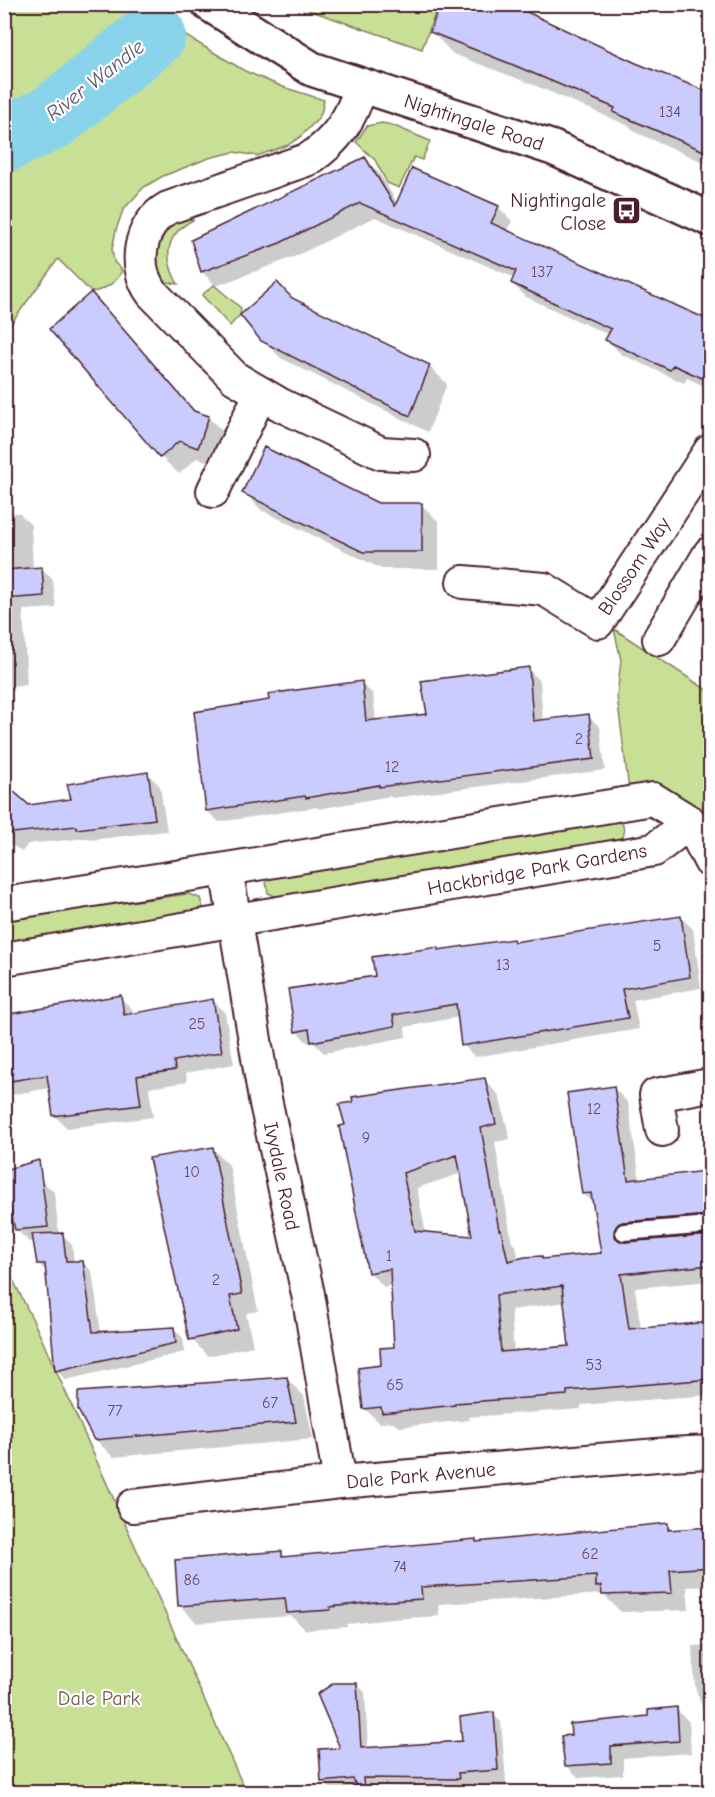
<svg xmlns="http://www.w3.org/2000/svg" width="715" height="1797" font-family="'Comic Neue',sans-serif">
<rect width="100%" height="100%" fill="#fff"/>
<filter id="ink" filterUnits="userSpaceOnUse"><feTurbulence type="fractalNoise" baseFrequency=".0167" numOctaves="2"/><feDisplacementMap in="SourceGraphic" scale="12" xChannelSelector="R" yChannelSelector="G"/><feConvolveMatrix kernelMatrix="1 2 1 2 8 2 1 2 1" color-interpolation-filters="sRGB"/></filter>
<g filter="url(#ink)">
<path fill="#c7e096" stroke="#888060" stroke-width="1.5" d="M5,5H134L245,71L283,87L324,100L321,114L317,120L300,137L288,145L257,156L234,152L209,158L163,176L144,187L123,210L116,230L112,250L114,262L122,270C118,282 103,291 91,292L58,259L5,332Z
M294,5H438L422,49Z
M382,123L392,125L430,141L422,160L414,157L399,188L387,183L375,160L356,142L367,126Z
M186,217L193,220C165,234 163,258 178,284L166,282C151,265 157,243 167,225Z
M214,285L241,308L240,315L230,326L202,295Z
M614,629L710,692V842L698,820L662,785L629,790L617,696L621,660Z
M615,819L623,824L624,833L621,841L277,897L268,893L266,882L271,874Z
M188,894L200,898L204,911L5,946L4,919Z
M4,1262L34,1322L246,1792H5Z"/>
<path fill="#0003" fill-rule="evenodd" d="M432,32L635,65L710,96V165L637,133L629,126L534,85L453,54Z
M365,159L379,173L398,204L498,207L512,221L507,232L710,323V389L687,378L684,383L621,354L607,340L609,335L526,297L512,283L515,278L375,217L294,257L216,286L202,272L193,241Z
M91,295L109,312L196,413L208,417L226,435L216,464L197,458L179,474L161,457Z
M293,300L429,366L447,384L428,432L281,358L262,340Z
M244,492L378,504H421L439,522V569H382L261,510Z
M4,513H19L31,525L33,569L41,568L53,580L56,608L23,610L27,685L4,686Z
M528,669L540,681L543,721L588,716L600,727L605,770L392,798L390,796L319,809L317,807L219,822L207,811L271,701L361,683L373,694L376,721L429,715Z
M148,774L160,786L167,831L90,840L88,838L28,844L22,852L14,846H10L4,841V785L29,807L72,800Z
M681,917L693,929L701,988L633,1000L639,1029L475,1057L463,1045L460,1017L405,1027L406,1037L324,1053L313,1042L308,1043L296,1031L376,977L438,949L440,951L513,941L515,943Z
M120,997L133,1010V1014L213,1000L225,1013L234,1064L186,1073L187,1082L149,1088L153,1117L67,1128L54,1115L50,1088L4,1096V1016Z
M484,1080L499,1095L510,1139L495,1142L512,1243L516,1246L519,1260L541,1257L544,1260L603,1254L594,1204L584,1194L614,1088L628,1103L640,1180L710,1172V1230L638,1236L626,1244L710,1237V1281L635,1288L641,1329L710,1323V1395L581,1405V1409L469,1417L470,1420L399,1427L393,1422L380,1423L365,1409L383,1366L396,1348L392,1286L384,1287L370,1273L341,1127ZM462,1173L474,1238L426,1234L417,1188ZM566,1302L571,1347L514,1352L511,1310Z
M212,1148L229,1165L258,1311L246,1313L253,1346L208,1356L191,1339Z
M41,1180L54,1192L59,1235H63L72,1245L74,1262H83L92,1272L101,1333L173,1328L183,1338L185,1352L66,1380L56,1370L47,1272L38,1263L34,1241L29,1242L16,1229Z
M286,1378L304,1396L313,1439L113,1457L95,1439Z
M667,1525L674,1531L710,1528V1586L687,1587L689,1610L621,1612L603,1594L438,1604L439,1616L393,1619L347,1624V1627L306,1630L291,1616L197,1623L180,1606L281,1553L287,1558L475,1540L478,1544Z
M710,1645V1723L706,1718L695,1687L692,1646Z
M356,1684L365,1692L368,1749L464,1743L493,1714L501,1722L507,1792H447L450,1787L371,1786V1792H360L358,1787L331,1789L322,1781L342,1750Z
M676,1709L689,1722L691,1753L623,1758V1775L579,1778L566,1765L649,1717Z"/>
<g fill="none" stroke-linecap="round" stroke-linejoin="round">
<path stroke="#8ad4eb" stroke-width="66" d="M4,140L53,117L153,35"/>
</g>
<path fill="#cbccfe" stroke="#4a1f2b" stroke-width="1.5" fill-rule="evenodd" d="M440,4H510L636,63L711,93V154L613,112L615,108L511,64L430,32Z
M365,157L395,206L412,168L499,206L491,223L711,321V382L673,365L670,370L605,340L611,329L511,283L516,271L360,203L280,243L201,272L191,240Z
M277,282L292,298L430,365L410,416L261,341L240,315Z
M91,292L194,411L209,416L198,448L179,441L160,458L49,329Z
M264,447L378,503H422V552H363L242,493Z
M42,567L44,596L4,599V570Z
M529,667L533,721L589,714L594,759L379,787V785L306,798L305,796L206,811L194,712L269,700L268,694L362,681L366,721L427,714L421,681Z
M148,772L155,819L77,829L76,826L4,834V783L29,805L71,799L67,784Z
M681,916L690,977L622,989L628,1018L461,1046L456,1004L393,1015L395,1026L311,1042L309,1029L295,1032L288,989L375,976L372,957L438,947V950L513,939L514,942Z
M121,995L124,1015L213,999L222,1052L174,1061L175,1070L137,1076L141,1105L53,1116L47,1075L4,1082V1015Z
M485,1078L496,1124L481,1128L499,1230H501L508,1261L525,1257L542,1256V1259L601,1253L591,1193L582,1194L567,1093L614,1086L628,1180L705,1171L710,1215L623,1222L618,1224L614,1232L616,1238L625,1242L711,1235V1265L621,1274L629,1329L711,1322V1379L567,1391V1395L455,1403V1405L382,1413L381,1407L363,1409L358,1368L381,1365L380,1348L394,1347L390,1269L368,1273L339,1126L345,1125L339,1104L353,1102L352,1097ZM457,1155L472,1236L415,1231L403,1173ZM562,1286L569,1346L501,1352L496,1295Z
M213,1147L242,1294L230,1296L237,1329L189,1340L149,1158Z
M39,1160L48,1227L15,1230L10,1208L4,1209V1170Z
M63,1233L66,1261H83L93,1332L174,1327L176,1343L55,1371L45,1264H37L32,1234Z
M287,1377L296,1422L94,1440L78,1410V1392Z
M668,1523V1530L711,1527V1567L670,1570L672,1593L602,1595L601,1586L596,1587V1576L421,1587L422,1599L375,1602L330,1607V1610L287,1613L285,1598L178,1606L175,1560L282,1551V1557L476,1539V1542Z
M334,1683H357L361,1748L462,1741L460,1717L494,1712L498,1770L458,1773L459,1779L363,1778L364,1792H359L353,1779L321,1782L319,1749L340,1748L317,1694Z
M677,1707L679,1741L611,1746V1763L565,1766L561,1736L571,1735L570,1724L648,1716V1710Z"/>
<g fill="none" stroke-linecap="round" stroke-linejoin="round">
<defs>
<path id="service" d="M624,1232L710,1225"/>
<path id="minor" d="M362,85C351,118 338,140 309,159L168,208C139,224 132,267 152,293L235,378L281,405L381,453L414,455
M213,491L261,393
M463,582L544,589L598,622L710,451
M659,639L710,553
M226,869L265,1099L308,1294L340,1482
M4,904L226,869L653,799L690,822L710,861
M4,959L654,850L690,822
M662,1130L656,1095L710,1085
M133,1506L340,1482L669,1454L710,1452"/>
<path id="secondary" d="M209,4L312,69L553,148L710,219"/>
</defs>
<use href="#service" stroke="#4a1f2b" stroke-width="21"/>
<use href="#minor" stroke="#4a1f2b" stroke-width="36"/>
<use href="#secondary" stroke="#4a1f2b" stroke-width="38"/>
<use href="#service" stroke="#fff" stroke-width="16"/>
<use href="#minor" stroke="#fff" stroke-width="32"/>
<use href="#secondary" stroke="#fff" stroke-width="33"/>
</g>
</g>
<defs>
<symbol id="bus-square" viewBox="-11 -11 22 22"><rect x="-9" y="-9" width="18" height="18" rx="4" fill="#4a1f2b" stroke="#fff"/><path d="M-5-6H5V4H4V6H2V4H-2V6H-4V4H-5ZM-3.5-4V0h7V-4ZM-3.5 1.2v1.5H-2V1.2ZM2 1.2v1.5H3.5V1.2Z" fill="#fff"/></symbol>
</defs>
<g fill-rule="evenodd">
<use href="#bus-square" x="610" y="194" width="33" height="33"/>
</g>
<g text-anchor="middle" stroke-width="4.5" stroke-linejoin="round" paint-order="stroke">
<g font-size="16" fill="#6a4a60">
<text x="670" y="117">134</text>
<text x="542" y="277">137</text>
<text x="579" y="744">2</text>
<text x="392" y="772">12</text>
<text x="657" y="951">5</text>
<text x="503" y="970">13</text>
<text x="197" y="1029">25</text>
<text x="594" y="1114">12</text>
<text x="366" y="1143">9</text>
<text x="192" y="1177">10</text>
<text x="389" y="1261">1</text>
<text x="216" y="1285">2</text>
<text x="594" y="1370">53</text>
<text x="395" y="1390">65</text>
<text x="270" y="1408">67</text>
<text x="115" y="1416">77</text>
<text x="590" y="1559">62</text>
<text x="400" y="1572">74</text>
<text x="192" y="1585">86</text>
</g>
<g font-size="20" fill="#4a1f2b" stroke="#fff">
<text transform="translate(474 122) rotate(18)" y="7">Nightingale Road</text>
<text transform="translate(634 566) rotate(-56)" y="7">Blossom Way</text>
<text transform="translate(537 869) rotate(-10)" y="7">Hackbridge Park Gardens</text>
<text transform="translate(282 1176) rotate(78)" y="7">Ivydale Road</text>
<text transform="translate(421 1475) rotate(-5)" y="7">Dale Park Avenue</text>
</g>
<g font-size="20" fill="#4a1f2b" stroke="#fff" text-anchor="end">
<text x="606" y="207">Nightingale<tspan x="606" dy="23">Close</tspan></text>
</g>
<g font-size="20" fill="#70594b" stroke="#fff">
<text x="99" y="1705">Dale Park</text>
</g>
<g font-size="21" font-style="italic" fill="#5d5565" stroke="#fff">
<text transform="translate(95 80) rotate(-38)" y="7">River Wandle</text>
</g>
</g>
<rect width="715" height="1797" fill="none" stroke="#fff" stroke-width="24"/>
<rect x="12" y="12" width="691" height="1773" fill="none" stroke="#4a1f2b" stroke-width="2" filter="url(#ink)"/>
</svg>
